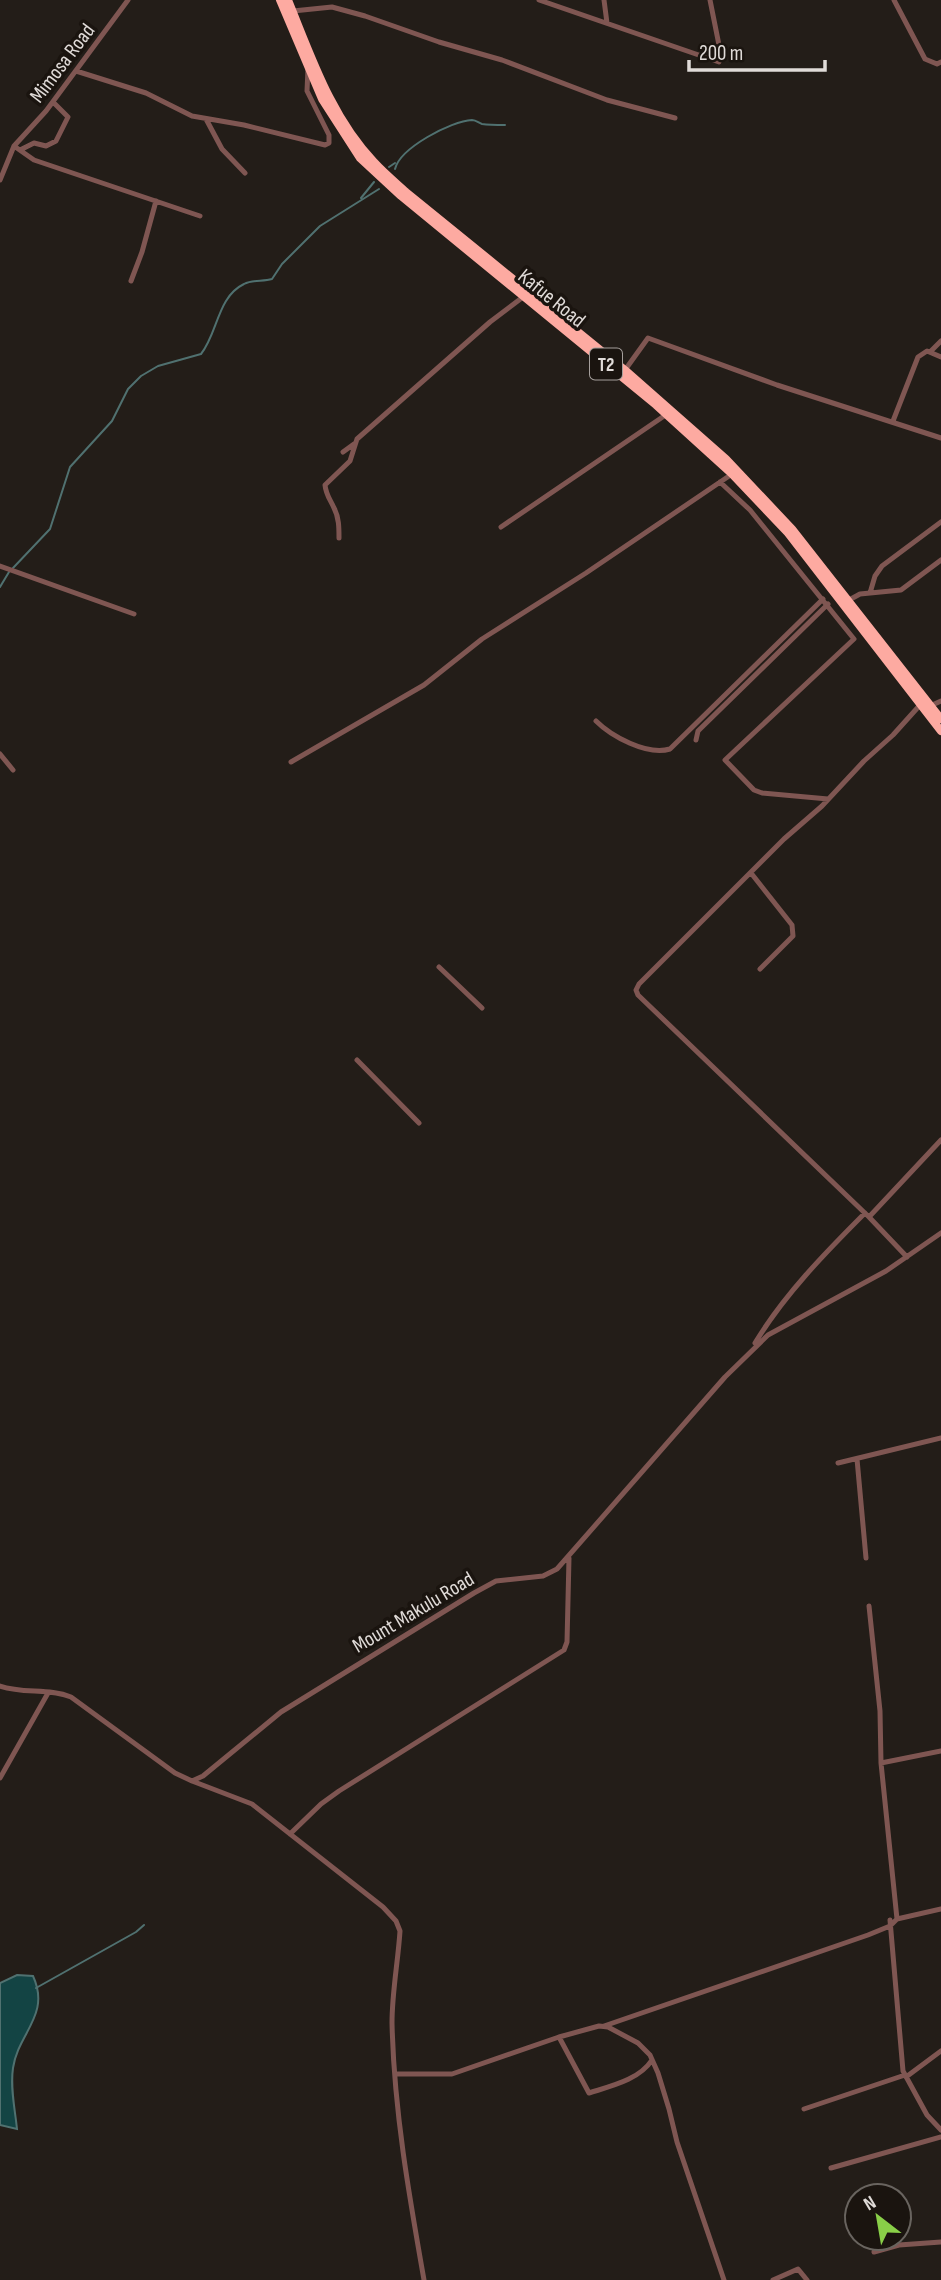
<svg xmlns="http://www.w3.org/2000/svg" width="941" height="2280" font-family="'Sofia Sans Condensed',sans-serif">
<rect width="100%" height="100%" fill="#231d18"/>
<path fill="#134444" stroke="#507170" stroke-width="2" d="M17,1975L33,1976C51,2015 18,2033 13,2068C10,2088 15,2109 17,2129L0,2125V1983Z"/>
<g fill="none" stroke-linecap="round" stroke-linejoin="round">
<path stroke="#507170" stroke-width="2" d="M389,167L395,163
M395,169C400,148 451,121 472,120C476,120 479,123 482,124C489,125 498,125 505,125
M361,198L374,182
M13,568L50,529L70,467L112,421L128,389L141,376L158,366L201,354C218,333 217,297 244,284C253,279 263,282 272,279L282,264L320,226L379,189
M0,587L9,572
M36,1988L136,1932L144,1925"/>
<path stroke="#7f5652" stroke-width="5" d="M539,0L719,62L721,55L710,0
M604,0L607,23
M894,0L925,59L937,64L941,62
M293,11L332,7L365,16L439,42L502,60L607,100L675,118
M76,71L146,93L192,116L244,125L325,145L329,143V135L307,91L308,68
M206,119L222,149L245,173
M14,146L34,160L200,216
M20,150L34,143L46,146L56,141L68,117L53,102
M0,180L14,146L46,111L128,0
M131,281L142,252L156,201
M930,352L941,341
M625,370L648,338L777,385L941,438
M893,421L918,357L927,351L941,357
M343,452L354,444
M720,482L750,510L854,639L725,760L754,790L762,793L828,799
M501,527L667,414
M339,538C339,528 339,517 334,508C330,499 326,495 325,485L350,461L357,439L490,322L523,297
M0,566L134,614
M870,593L875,576L882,566L941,522
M849,600L860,594L901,590L941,560
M930,706L941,701
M596,721C611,736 647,756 670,749L823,599
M696,740L698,731L828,604
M0,754L13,770
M291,762L424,685L482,639L586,573L732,474
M751,873L792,925L793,936L760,969
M439,967L482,1008
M357,1060L419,1123
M869,1217L941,1140
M907,1257L869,1217L638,995L636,990L639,984L784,839L822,806L864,761L893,735L920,705
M755,1343C784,1295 825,1253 865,1213
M857,1459L866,1558
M838,1463L941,1438
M0,1686C23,1694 49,1688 71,1697L175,1773L192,1781L203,1776L281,1712L474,1593L496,1581L543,1576L557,1569L725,1377L768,1335L886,1271L941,1233
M881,1763L941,1751
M0,1778L48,1693
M192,1781L252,1804L383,1907L396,1921L400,1931C398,1962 392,1992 392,2023C394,2110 409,2195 424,2280
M290,1834L321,1804L339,1791L564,1650L567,1642L569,1558
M897,1919L941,1909
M890,1920L903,2071L927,2115L941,2130
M604,2026L868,1935L890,1926L897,1919L881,1763L880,1711L869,1606
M559,2037L589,2093C611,2086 639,2080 652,2060
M395,2074H452L559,2037L599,2026L608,2027L638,2043L650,2055L658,2073L669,2109L677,2142L724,2280
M906,2077L941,2051
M804,2109L905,2075
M831,2168L941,2137
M874,2252L899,2245L941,2242
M773,2280L798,2269L807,2280"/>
<path stroke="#fdaaa1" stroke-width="8" d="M280,0L322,99L360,158L401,196L656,405L732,474L788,533L941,731
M288,0C311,56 331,117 374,162C384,173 395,182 406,192L625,370L726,459L792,529L941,719"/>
</g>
<g text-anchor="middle" stroke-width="7" stroke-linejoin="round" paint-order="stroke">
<rect fill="#1a140f" stroke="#a59f9c" stroke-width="2" x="590" y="348.5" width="32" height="31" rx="5"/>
<g font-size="19" font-weight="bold" fill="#e0dbd8">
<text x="606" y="371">T2</text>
</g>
<g font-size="21" fill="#e0dbd8" stroke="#1a140f">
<text transform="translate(62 63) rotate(-53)" y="7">Mimosa Road</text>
<text transform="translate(552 298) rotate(39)" y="7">Kafue Road</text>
<text transform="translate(413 1612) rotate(-31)" y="7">Mount Makulu Road</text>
</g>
</g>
<g transform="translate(878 2217) rotate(329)"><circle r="33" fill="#1a140f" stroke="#69645f" stroke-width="2"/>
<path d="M0-5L12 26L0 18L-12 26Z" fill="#89cf48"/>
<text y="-10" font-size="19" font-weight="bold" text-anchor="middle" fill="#e0dbd8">N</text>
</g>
<path d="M689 60v10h136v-10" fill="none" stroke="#e0dbd8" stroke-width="3.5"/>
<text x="699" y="60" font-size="21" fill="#e0dbd8" stroke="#1a140f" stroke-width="5" paint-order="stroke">200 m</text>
</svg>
